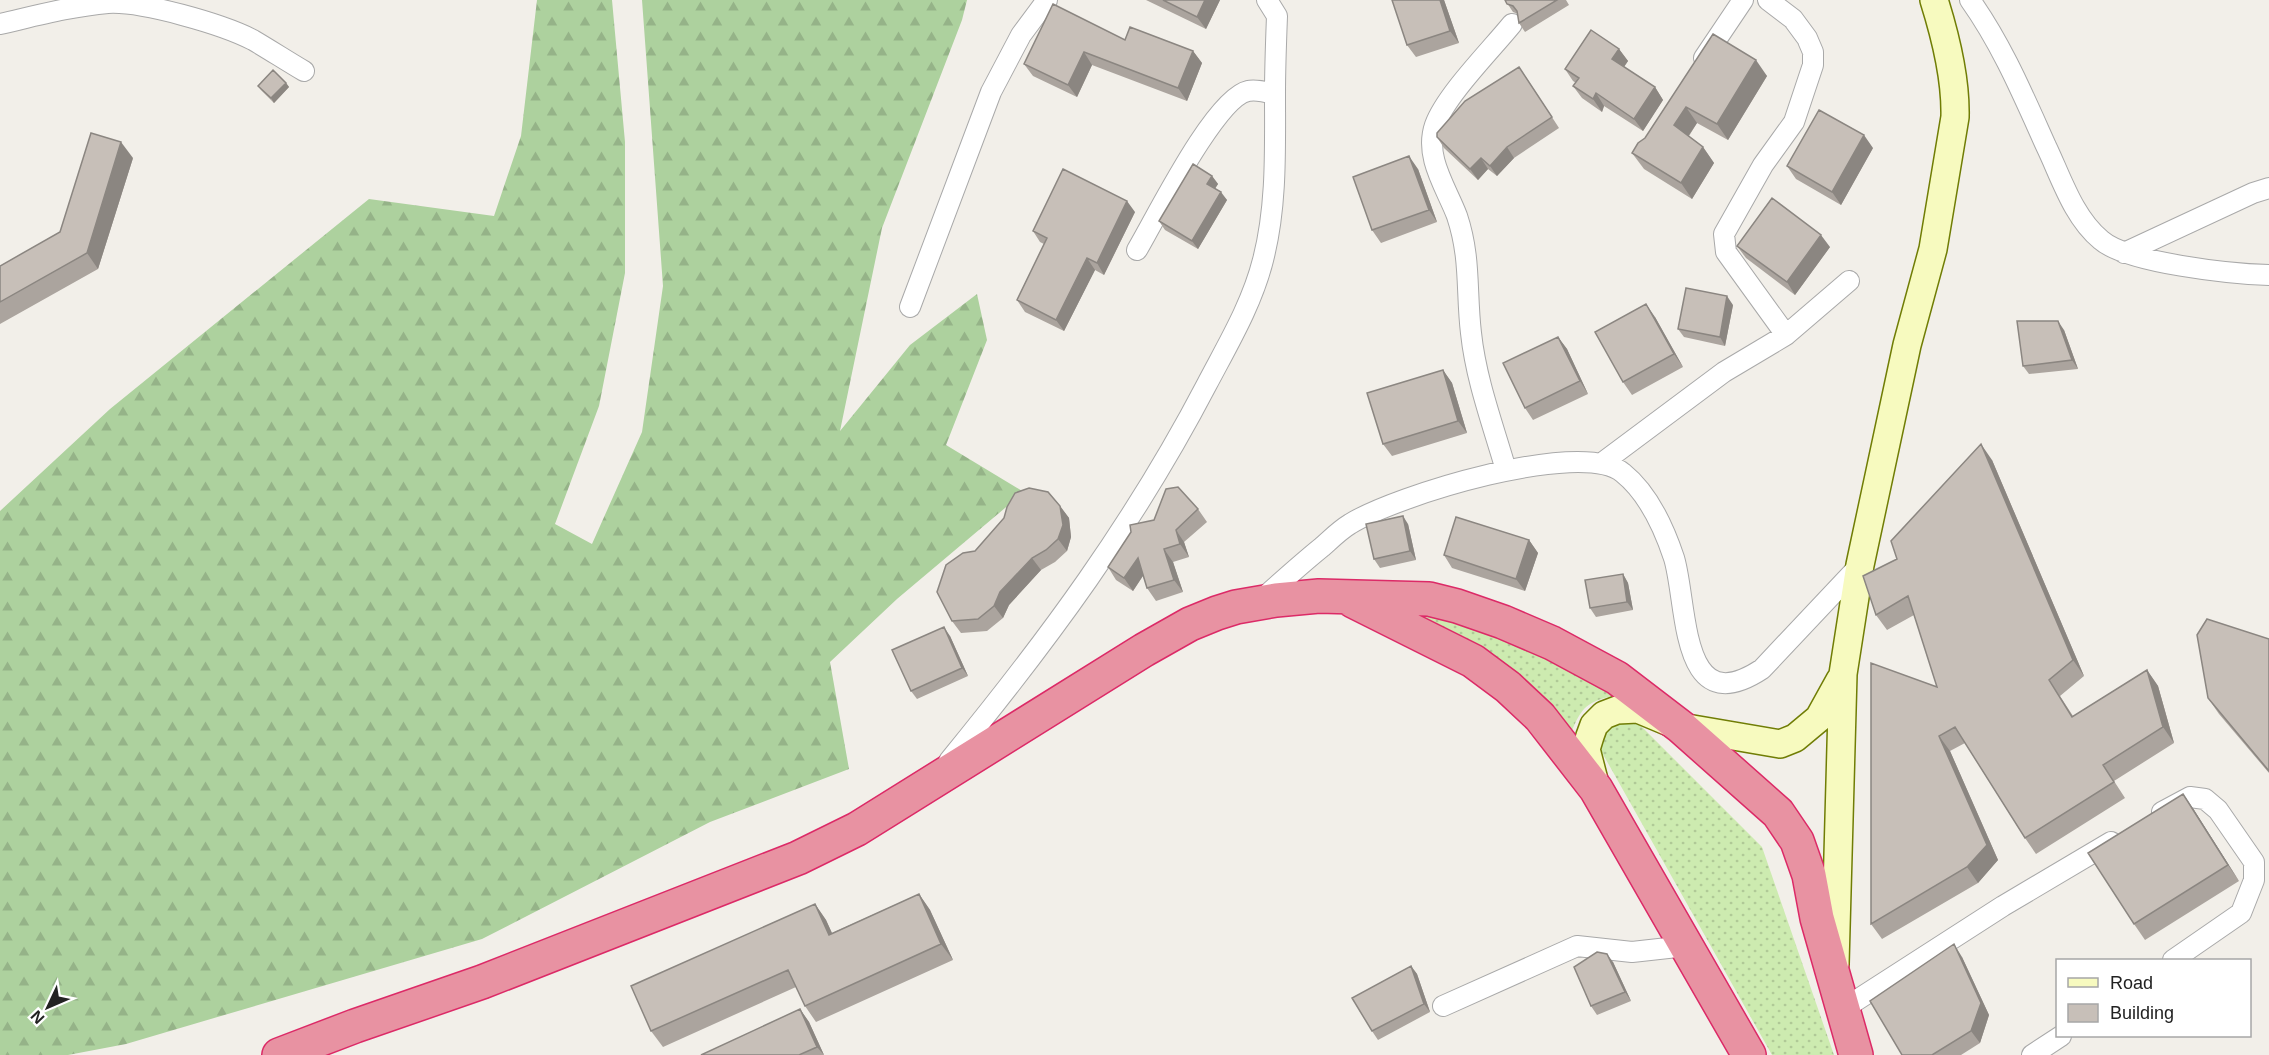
<svg xmlns="http://www.w3.org/2000/svg" width="2269" height="1055" font-family="Helvetica,sans-serif">
<defs>
<pattern id="forest-firs" width="22" height="20" patternUnits="userSpaceOnUse" patternTransform="scale(1.5)"><rect width="22" height="20" fill="#add19e"/><path d="M5 1l3.5 6h-7zM16 11l3.5 6h-7z" fill="#95b388"/></pattern>
<pattern id="garden-dots" width="8" height="8" patternUnits="userSpaceOnUse" patternTransform="scale(1.5)"><rect width="8" height="8" fill="#cdebb0"/><path d="M2 2h.1M6 6h.1" fill="none" stroke="#b0c997" stroke-width="1.8" stroke-linecap="round"/></pattern>
</defs>
<rect width="100%" height="100%" fill="#f2efe9"/>
<path fill="url(#forest-firs)" d="M537,0H612L625,142V273L599,406L555,524L592,544L642,432L663,286L642,0H967L962,20L882,228L840,431L910,345L977,294L987,340L946,445L1024,492L897,599L830,662L849,769L710,822L482,939L126,1044L68,1055H0V511L110,409L369,199L494,216L521,136Z"/>
<path fill="url(#garden-dots)" d="M1388,606C1470,619 1544,655 1616,695C1587,702 1582,706 1571,733Z
M1626,721L1640,725L1762,847L1834,1055H1772L1600,749L1602,734L1614,724Z"/>
<g fill="none" stroke-linecap="round" stroke-linejoin="round">
<defs>
<path id="street" d="M1768,0L1793,19L1807,38L1813,52V65L1794,122L1763,165L1724,234L1726,252L1786,335
M1970,0C2002,45 2023,95 2046,146C2061,177 2073,217 2101,240C2127,263 2232,274 2269,275
M0,24C35,16 72,6 108,3C142,1 222,24 253,40C270,50 287,61 304,71
M1704,58L1743,0
M1137,250C1156,218 1215,98 1248,91C1256,89 1267,92 1275,94
M2124,253L2253,193L2269,188
M910,307L991,92L1021,35L1047,0
M1602,463L1724,372L1786,335L1849,281
M1506,470C1493,425 1476,380 1471,333C1466,291 1471,258 1457,216C1446,187 1424,157 1435,125C1446,95 1491,50 1512,24
M1261,600C1281,582 1301,564 1322,547C1331,539 1340,530 1350,524C1394,496 1582,438 1623,473C1648,493 1664,528 1674,558C1688,604 1679,724 1762,669L1860,565
M949,761C1048,640 1134,524 1207,384C1228,344 1252,304 1263,260C1277,206 1275,149 1275,93C1275,67 1276,42 1277,16L1267,0
M2162,812L2190,797L2205,799L2218,810L2254,862V880L2241,913L2173,960
M1443,1006L1577,946L1632,952L1686,946
M1843,1009L2003,906L2111,842
M2032,1055L2061,1036"/>
<path id="secondary" d="M1595,784L1586,749L1590,736L1594,725L1604,715L1617,710L1638,709L1681,727L1780,744L1795,738L1819,718L1840,680
M1835,964L1843,674L1860,565L1907,345L1933,249L1955,117C1956,78 1946,38 1934,0"/>
<path id="highway" d="M1353,601L1473,661L1508,687L1540,717L1596,789L1749,1055
M279,1055L355,1026L482,982L798,858L857,829L1144,650L1190,624L1217,613L1236,607L1276,600L1319,596L1429,599L1457,606L1503,622L1552,643L1617,678L1681,727L1778,813L1797,841L1809,875L1817,918L1856,1055"/>
</defs>
<use href="#street" stroke="#a9a9a9" stroke-width="22"/>
<use href="#secondary" stroke="#707d05" stroke-width="30"/>
<use href="#highway" stroke="#dc2a67" stroke-width="36"/>
<use href="#street" stroke="#fff" stroke-width="20"/>
<use href="#secondary" stroke="#f7fabf" stroke-width="27"/>
<use href="#highway" stroke="#e892a2" stroke-width="33"/>
</g>
<path fill="#aba49e" d="M1146,0H1220L1206,29Z
M1444,0L1459,43L1416,57L1407,45Z
M1505,0H1566L1569,5L1525,32L1519,23L1518,14L1513,12Z
M1713,34L1767,76L1728,140L1697,123L1689,136L1703,147L1714,163L1692,199L1644,169L1632,153L1645,138Z
M1125,40L1193,51L1202,63L1187,101L1092,65L1077,97L1033,76L1024,64Z
M1619,49L1628,61L1624,67L1655,87L1663,100L1643,131L1604,106L1602,112L1582,98L1573,86L1576,83L1573,81L1565,69Z
M1526,77L1559,128L1514,158L1497,176L1488,169L1478,180L1444,148L1437,137Z
M286,83L289,87L274,103L261,90L258,86Z
M1873,148L1841,205L1796,179L1787,166Z
M133,158L98,269L0,324V266L60,232Z
M1418,169L1437,222L1381,243L1372,230Z
M1212,176L1218,184L1215,188L1227,200L1198,249L1165,230L1159,221Z
M1135,212L1104,275L1095,270L1064,331L1025,312L1017,300L1044,244L1040,242L1033,231Z
M1737,246L1830,247L1795,295L1746,258Z
M1733,305L1725,346L1684,337L1678,329Z
M1655,317L1683,367L1632,395L1623,382Z
M2064,330L2078,369L2029,374L2023,366Z
M1558,337L1567,349L1588,394L1533,420L1525,408Z
M1443,370L1452,383L1467,433L1392,456L1383,444Z
M1992,460L2084,676L2060,696L2073,716L2147,670L2158,686L2174,743L2114,781L2125,798L2036,854L2025,838L1965,743L1950,751L1998,860L1978,883L1882,939L1871,924L1937,687L1914,615L1887,630L1876,615L1897,559Z
M1060,506L1069,518L1071,537L1067,551L1055,562L1041,570L1009,605L1003,618L987,631L961,633L952,621L975,551L1004,518Z
M1198,509L1207,522L1184,542L1189,557L1173,562L1183,592L1156,601L1147,588L1143,576L1133,591L1116,580L1108,567Z
M1408,524L1416,560L1380,568L1374,559Z
M1529,540L1538,553L1525,591L1452,568L1444,555Z
M1623,574L1628,583L1633,610L1596,617L1590,608Z
M950,636L968,676L917,699L911,691Z
M2269,639V773L2219,714L2208,698Z
M2183,794L2194,810L2239,881L2145,940L2134,924Z
M919,894L930,910L953,960L816,1022L805,1006L796,987L663,1047L651,1031L815,904L826,920L832,933Z
M1962,957L1989,1015L1980,1043L1961,1055H1902Z
M1613,962L1631,1001L1597,1015L1591,1006Z
M1411,966L1417,974L1430,1012L1378,1040L1372,1031Z
M800,1009L809,1022L824,1055H701Z"/>
<path fill="#8b8681" d="M1205,0H1220L1206,29L1197,17Z
M1440,0H1444L1459,43L1450,31Z
M1619,49L1628,61L1621,71L1612,59Z
M1193,51L1202,63L1187,101L1178,88Z
M1084,52L1092,65L1077,97L1068,85Z
M1756,60L1767,76L1728,140L1717,124Z
M286,83L289,87L274,103L271,98Z
M1655,87L1663,100L1643,131L1634,119Z
M1596,93L1604,106L1602,112L1593,99Z
M1686,107L1697,123L1685,141L1674,125Z
M1864,135L1873,148L1841,205L1832,192Z
M121,142L133,158L98,269L87,253Z
M1507,147L1514,158L1497,176L1490,166Z
M1703,147L1714,163L1692,199L1681,183Z
M1409,156L1418,169L1437,222L1429,210Z
M1481,158L1488,169L1478,180L1470,169Z
M1212,176L1218,184L1213,192L1207,184Z
M1221,192L1227,200L1198,249L1192,241Z
M1127,201L1135,212L1104,275L1097,263Z
M1821,235L1830,247L1795,295L1787,282Z
M1087,258L1095,270L1064,331L1056,320Z
M1727,296L1733,305L1725,346L1720,337Z
M1646,304L1655,317L1683,367L1674,354Z
M2058,321L2064,330L2078,369L2072,360Z
M1558,337L1567,349L1588,394L1580,381Z
M1443,370L1452,383L1467,433L1458,421Z
M1981,444L1992,460L2084,676L2073,660Z
M1060,506L1069,518L1071,537L1067,551L1058,539Z
M1403,516L1408,524L1416,560L1410,551Z
M1176,530L1184,542L1189,557L1180,544Z
M1529,540L1538,553L1525,591L1516,579Z
M1164,549L1173,562L1183,592L1174,580Z
M1032,558L1041,570L1009,605L1003,618L994,606L1000,592Z
M1138,558L1146,571L1133,591L1124,578Z
M1623,574L1628,583L1633,610L1627,602Z
M944,627L950,636L968,676L962,668Z
M2147,670L2158,686L2174,743L2163,727Z
M1939,736L1950,751L1998,860L1978,883L1967,867Z
M2183,794L2194,810L2239,881L2228,865Z
M919,894L930,910L953,960L941,944Z
M815,904L826,920L840,951L829,935Z
M1954,944L1962,957L1989,1015L1980,1043L1971,1031Z
M1607,954L1613,962L1631,1001L1625,992Z
M1411,966L1417,974L1430,1012L1424,1004Z
M800,1009L809,1022L824,1055L817,1047Z"/>
<path fill="#c7bfb8" stroke="#8b8681" stroke-width="1.5" d="M1163,0H1205L1197,17Z
M1392,0H1440L1450,31L1407,45Z
M1505,0H1557L1519,23L1517,11L1513,6L1507,4Z
M1053,4L1125,40L1130,27L1193,51L1178,88L1084,52L1068,85L1024,64Z
M1591,30L1619,49L1612,59L1655,87L1634,119L1596,93L1593,99L1573,86L1579,78L1565,69Z
M1713,34L1756,60L1717,124L1686,107L1674,125L1703,147L1681,183L1632,153L1638,143L1645,138Z
M1519,67L1552,117L1507,147L1490,166L1481,158L1470,169L1437,137V133L1465,101Z
M273,70L286,83L271,98L258,86Z
M1819,110L1864,135L1832,192L1787,166Z
M91,133L121,142L87,253L0,302V266L60,232Z
M1409,156L1429,210L1372,230L1353,177Z
M1193,164L1212,176L1207,184L1221,192L1192,241L1159,221Z
M1063,169L1127,201L1097,263L1087,258L1056,320L1017,300L1047,238L1033,231Z
M1772,198L1821,235L1787,282L1737,246Z
M1686,288L1727,296L1720,337L1678,329Z
M1646,304L1674,354L1623,382L1595,332Z
M2017,321H2058L2072,360L2023,366Z
M1558,337L1580,381L1525,408L1503,363Z
M1443,370L1458,421L1383,444L1367,393Z
M1981,444L2073,660L2049,680L2072,717L2147,670L2163,727L2103,765L2114,782L2025,838L1955,727L1939,736L1987,845L1967,867L1871,924V663L1937,687L1908,596L1876,615L1863,576L1897,559L1891,541Z
M1178,487L1198,509L1176,530L1180,544L1164,549L1174,580L1147,588L1138,558L1124,578L1108,567L1131,532L1130,525L1154,520L1166,489Z
M1029,488L1048,492L1060,506L1063,525L1058,539L1046,550L1032,558L1000,592L994,606L978,619L952,621L937,592L946,565L963,553L975,551L1004,518L1007,507L1015,493Z
M1403,516L1410,551L1374,559L1366,524Z
M1456,517L1529,540L1516,579L1444,555Z
M1623,574L1627,602L1590,608L1585,580Z
M2207,619L2269,639V771L2208,698L2197,635Z
M944,627L962,668L911,691L892,650Z
M2183,794L2228,865L2134,924L2088,853Z
M919,894L941,944L805,1006L788,970L651,1031L631,986L815,904L829,935Z
M1954,944L1981,1003L1971,1031L1932,1055H1902L1870,1001Z
M1597,952L1607,954L1625,992L1591,1006L1574,967Z
M1411,966L1424,1004L1372,1031L1352,998Z
M800,1009L817,1047L799,1055H701Z"/>
<rect x="2056" y="959" width="195" height="78" fill="#ffffff" stroke="#a7a7a7" stroke-width="1.5"/>
<rect x="2068" y="978" width="30" height="9" fill="#f7fabf" stroke="#a7a7a7" stroke-width="1.5"/>
<text x="2110" y="989" font-size="18" fill="#222222">Road</text>
<rect x="2068" y="1004" width="30" height="18" fill="#c7bfb8" stroke="#a7a7a7" stroke-width="1.5"/>
<text x="2110" y="1019" font-size="18" fill="#222222">Building</text>
<g transform="translate(48 1007) rotate(226)" stroke="#ffffff" stroke-width="4.5" paint-order="stroke">
<path d="M0-4.5L10 22L0 15L-10 22Z" fill="#222222"/>
<text y="-9" font-size="16" font-weight="bold" text-anchor="middle" fill="#222222">N</text>
</g>
</svg>
